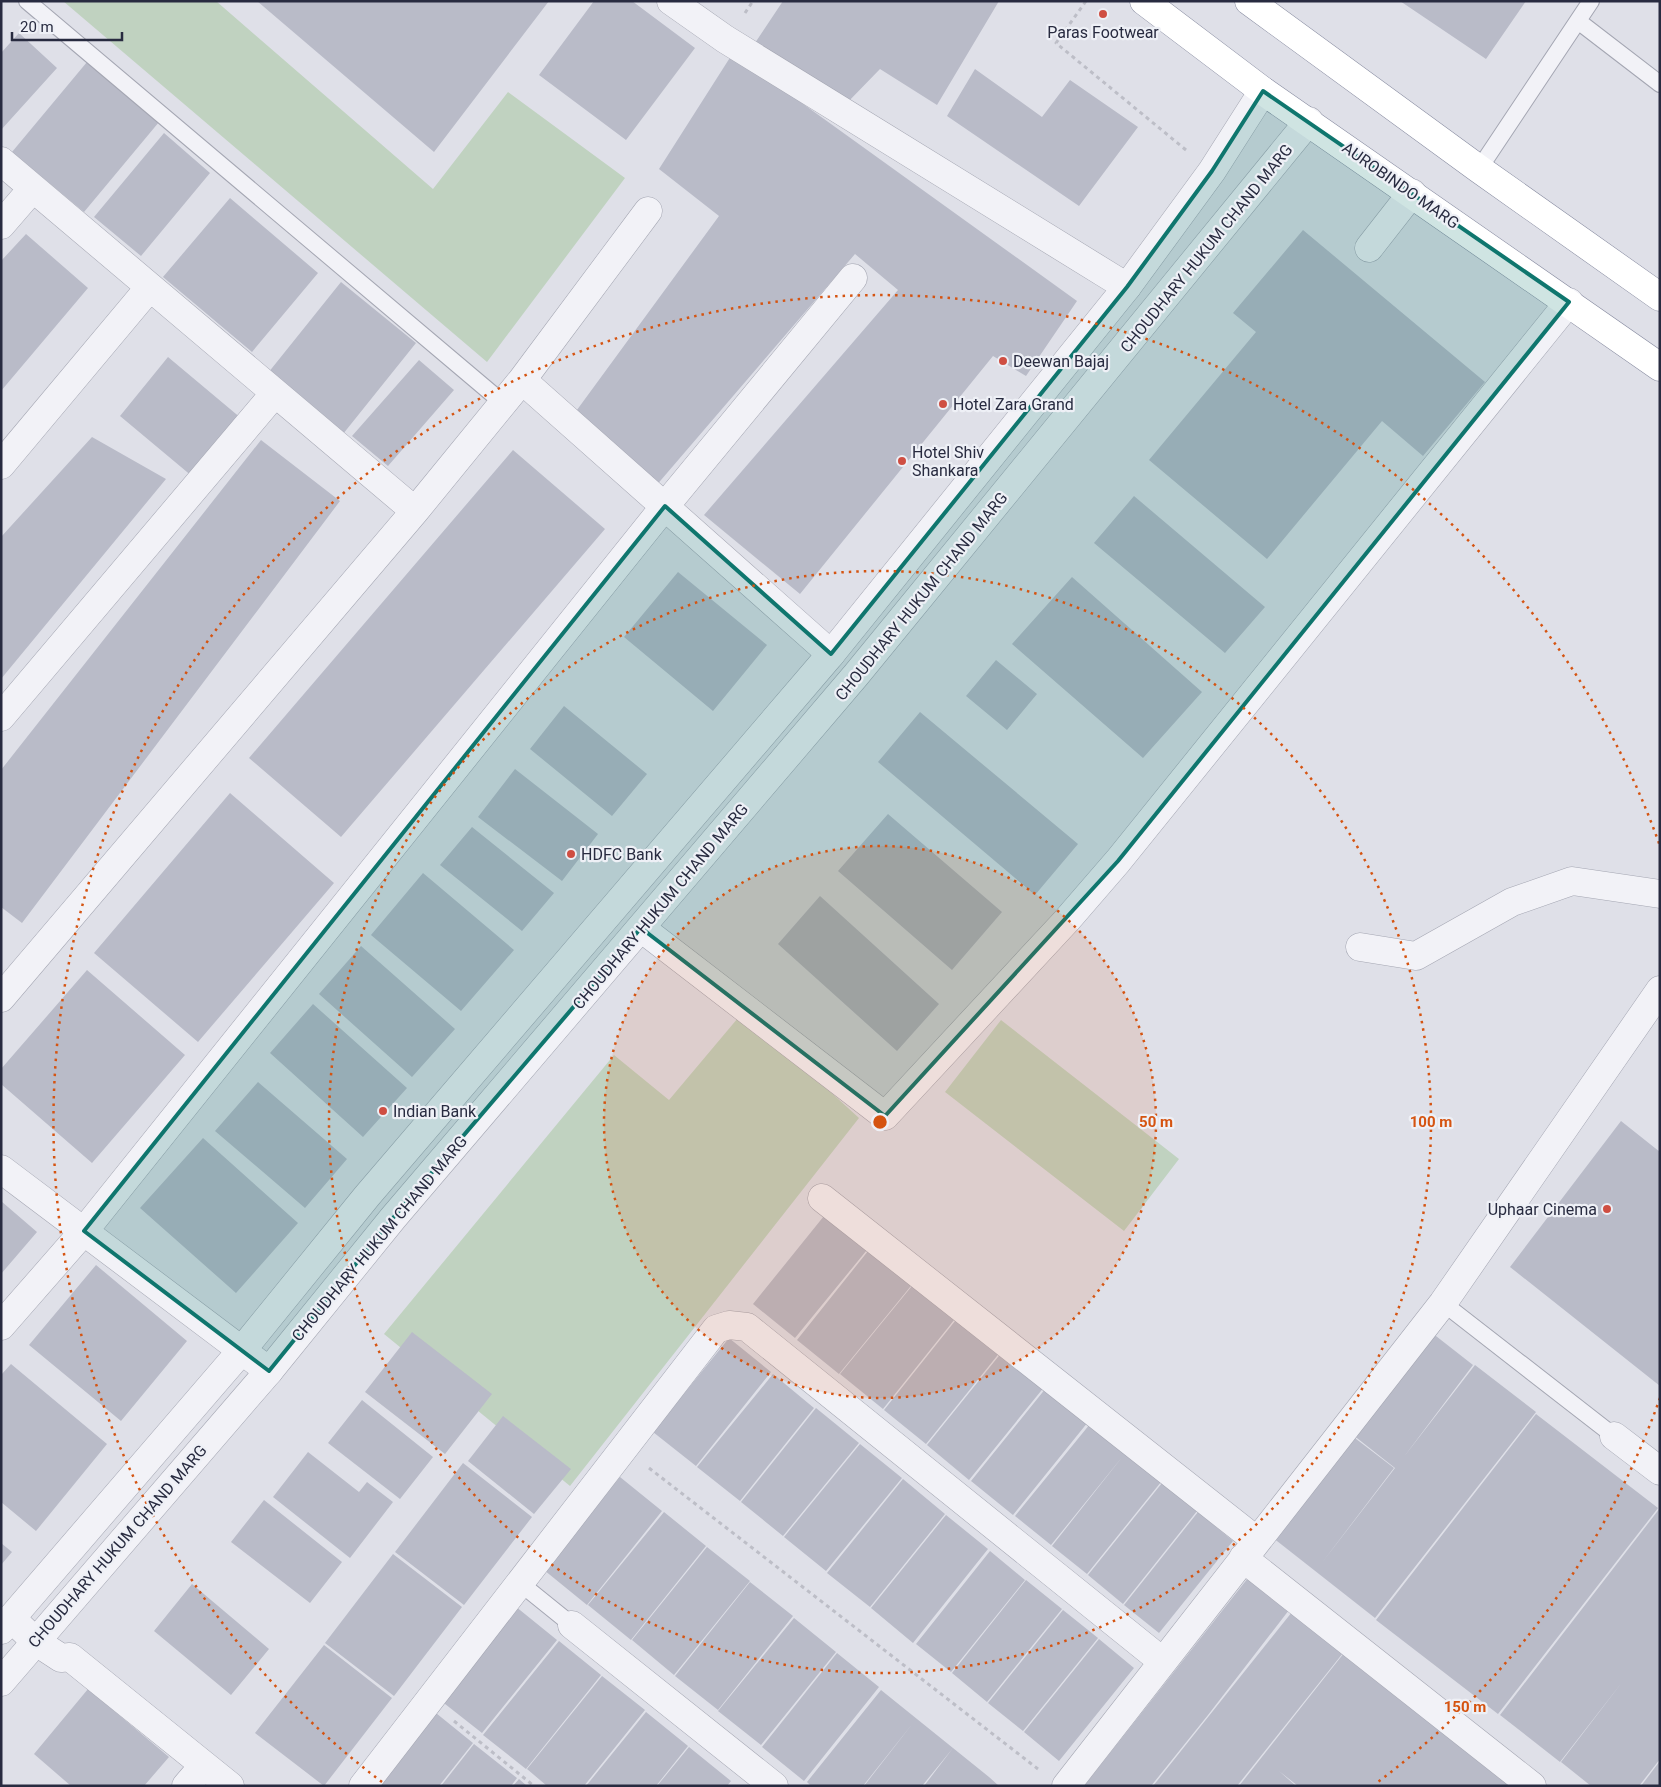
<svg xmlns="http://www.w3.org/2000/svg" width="1661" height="1787" font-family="Roboto,sans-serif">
<rect width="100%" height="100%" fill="#dfe0e8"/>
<path fill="#c0d2c0" d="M63,1H216L433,189L508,92L625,178L487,362Z
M743,1012L859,1118L570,1486L384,1334L614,1055L669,1100Z
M1001,1020L1179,1159L1124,1231L945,1092Z"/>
<path fill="#b9bbc8" d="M257,1H549L434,152Z
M594,1H632L695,48L626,140L539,75Z
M783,1H999L937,105L880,69L846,104L753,46Z
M1400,1H1526L1486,59Z
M19,33L57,68L1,130V53Z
M731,56L774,83L1077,301L1026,376L993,356L800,594L704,515L898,290L855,254L655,487L574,414L719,216L659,169Z
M87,62L159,122L84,212L12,152Z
M975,69L1042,117L1070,80L1138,127L1079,206L947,116Z
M164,133L210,173L141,256L94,217Z
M230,198L318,273L252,352L163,277Z
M1303,230L1485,382L1423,456L1382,421L1267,559L1149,460L1256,332L1233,313Z
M26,234L88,288L1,391V261Z
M341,282L416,343L343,434L268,373Z
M168,357L242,419L193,477L120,416Z
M419,360L454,390L388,466L352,436Z
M92,437L166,479L1,679V537Z
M261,440L340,501L22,923L1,907V770Z
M513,450L605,529L341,837L249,758Z
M1134,496L1265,607L1225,653L1094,543Z
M678,572L767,645L713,711L624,637Z
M1072,577L1202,692L1143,758L1012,644Z
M996,660L1037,694L1007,730L966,696Z
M564,706L647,774L612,816L530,749Z
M920,712L1078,844L1035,895L878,762Z
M515,769L598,834L562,881L478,817Z
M230,793L334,883L198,1042L94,953Z
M888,814L1002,912L952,970L838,871Z
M472,827L554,893L522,931L440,865Z
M423,873L514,950L461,1011L371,935Z
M820,896L939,1004L897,1051L778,944Z
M361,946L455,1029L412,1077L319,994Z
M87,970L185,1055L92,1163L1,1084V1069Z
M313,1004L407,1088L363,1137L270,1053Z
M258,1082L347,1159L305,1208L215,1131Z
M1621,1121L1660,1152V1386L1510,1267Z
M203,1138L298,1223L236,1293L140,1208Z
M1,1201L37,1232L1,1274Z
M828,1211L871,1245L795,1338L753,1304Z
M872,1246L915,1281L839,1374L797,1340Z
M96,1265L187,1341L121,1421L29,1345Z
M916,1281L958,1315L883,1409L840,1374Z
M959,1316L1001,1351L926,1444L884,1410Z
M1427,1329L1473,1365L1403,1458L1475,1365L1536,1412L1375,1618L1268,1534L1347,1432L1394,1468L1321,1564L1395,1468L1348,1431Z
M412,1332L492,1394L445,1454L365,1392Z
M729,1338L771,1372L696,1466L653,1432Z
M1002,1352L1045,1386L969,1480L927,1445Z
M11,1364L107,1444L36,1531L1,1502V1375Z
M773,1374L814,1408L740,1501L697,1467Z
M1046,1388L1088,1422L1013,1515L971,1481Z
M362,1400L433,1457L400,1499L328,1443Z
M816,1408L859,1443L783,1536L741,1502Z
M1536,1414L1658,1508L1498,1714L1376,1620Z
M503,1416L571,1469L534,1514L468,1461Z
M1090,1424L1161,1482L1087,1574L1052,1546L1123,1456L1051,1545L1015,1516Z
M860,1444L902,1478L826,1571L784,1537Z
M308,1452L359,1492L367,1482L393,1502L350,1558L273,1497Z
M463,1463L532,1517L464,1605L395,1552Z
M620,1477L662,1511L587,1605L544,1570Z
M903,1479L945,1514L870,1607L827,1573Z
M1162,1483L1197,1511L1123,1604L1088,1575Z
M264,1500L342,1562L310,1603L231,1542Z
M1660,1508V1759L1639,1786H1591L1561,1762L1623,1681L1560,1762L1500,1715Z
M664,1512L706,1546L631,1640L588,1605Z
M1198,1512L1233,1541L1159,1633L1124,1605Z
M946,1515L988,1549L913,1643L871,1608Z
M1,1543L12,1552L1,1565Z
M707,1547L750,1581L674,1675L632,1640Z
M990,1551L1025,1580L951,1672L916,1644Z
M393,1554L462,1607L394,1696L325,1643Z
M1248,1578L1289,1610L1208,1715L1151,1786H1084Z
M1026,1580L1062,1609L987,1702L952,1673Z
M750,1582L793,1616L718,1710L675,1676Z
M192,1584L269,1649L231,1695L154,1631Z
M515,1606L557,1640L482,1733L440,1700Z
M1063,1610L1098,1638L1023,1731L988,1703Z
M1292,1612L1343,1653L1237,1786H1153Z
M794,1618L836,1652L761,1745L718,1711Z
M1099,1639L1134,1668L1059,1761L1024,1732Z
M559,1641L601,1675L526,1769L483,1735Z
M324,1645L392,1698L324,1786L255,1733Z
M837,1653L879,1687L804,1781L762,1747Z
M1344,1653L1510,1786H1298L1279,1771L1296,1786H1239Z
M602,1676L645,1710L584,1786H547L527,1769Z
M88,1689L169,1757L144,1786H71L34,1754Z
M881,1690L953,1748L922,1786H864L913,1723L863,1786H811L807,1782Z
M431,1709L473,1743L439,1786H369Z
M646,1712L688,1746L656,1786H586Z
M474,1744L517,1778L511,1786H441Z
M689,1747L731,1781L727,1786H657Z
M953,1748L989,1777L999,1786H924Z
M1660,1761V1786H1641Z
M519,1779L527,1786H513Z"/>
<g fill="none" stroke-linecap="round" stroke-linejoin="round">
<defs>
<path id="service" d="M27,1L503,403
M1578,21L1660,84
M1479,169L1591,1
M1443,1303L1614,1436
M520,1583L572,1625"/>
<path id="minor" d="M671,1L725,39L1127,287
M1,161L415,511
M1,225L33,188
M1369,248L1412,193
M522,380L831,654
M1,465L150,287
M1,717L275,393
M641,928L885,1116L1067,920L1118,861L1569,302
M1360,947L1416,956L1512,902L1572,881L1660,894
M1,998L415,511L522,380L648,211
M1,1169L269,1371
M822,1198L1257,1541
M1,1326L84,1231L665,506L853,278
M1614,1436L1660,1471
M1243,1558L1532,1786
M11,1618L35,1641L61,1658L70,1657L230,1786
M572,1625L774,1786
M186,1786L204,1765
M363,1786L716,1329L729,1325L747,1327L1162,1661
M1066,1786L1443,1303L1660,990"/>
<path id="tertiary" d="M1,1630L242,1350L367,1196L831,654L1127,287L1212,171L1263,91
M1,1682L269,1371L393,1218L856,675L1309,121"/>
<path id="trunk" d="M1144,1L1263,91L1660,367
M1249,1L1479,169L1660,297"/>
</defs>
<use href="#service" stroke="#a4a6b2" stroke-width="18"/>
<use href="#minor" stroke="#a4a6b2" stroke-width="29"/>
<use href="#tertiary" stroke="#a4a6b2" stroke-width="29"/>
<use href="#trunk" stroke="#868a9f" stroke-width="29"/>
<path stroke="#bdbec7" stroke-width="3" stroke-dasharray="4 4" stroke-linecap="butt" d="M1086,1L1056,43L1186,150
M745,13L753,1
M649,1468L1038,1769
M454,1721L534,1786"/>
<use href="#service" stroke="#f2f2f7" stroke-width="16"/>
<use href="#minor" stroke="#f2f2f7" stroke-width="28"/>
<use href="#tertiary" stroke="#f2f2f7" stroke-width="28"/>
<use href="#trunk" stroke="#fff" stroke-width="28"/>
</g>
<path fill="#0f766e" fill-opacity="0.2" stroke="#0f766e" stroke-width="4" stroke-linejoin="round" d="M1263,91L1569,302L1118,861L885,1116L641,928L393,1218L269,1371L84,1231L665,506L831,654L1127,287L1212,171Z"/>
<circle cx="880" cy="1122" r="276" fill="#d55411" fill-opacity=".12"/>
<g fill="none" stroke="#d55411" stroke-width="2.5" stroke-dasharray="2.5 5">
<circle cx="880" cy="1122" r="276"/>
<circle cx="880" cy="1122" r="551"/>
<path d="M1660 1398A827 827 0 0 1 1378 1782M382 1782A827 827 0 1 1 1660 846"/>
</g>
<g fill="#cf4e42" stroke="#eef0f6" stroke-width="2">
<circle cx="1103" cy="14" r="5"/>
<circle cx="1003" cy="361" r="5"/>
<circle cx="943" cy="404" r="5"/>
<circle cx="902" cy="461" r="5"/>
<circle cx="571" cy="854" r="5"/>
<circle cx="383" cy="1111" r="5"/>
<circle cx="1607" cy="1209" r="5"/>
</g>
<g text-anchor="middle" stroke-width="4.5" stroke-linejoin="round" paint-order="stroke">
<g font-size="16" fill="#282b40" stroke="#eef0f6" text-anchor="start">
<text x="1103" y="38" text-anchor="middle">Paras Footwear</text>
<text x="1013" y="367">Deewan Bajaj</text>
<text x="953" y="410">Hotel Zara Grand</text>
<text x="912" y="458">Hotel Shiv<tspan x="912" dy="18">Shankara</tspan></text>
<text x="581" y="860">HDFC Bank</text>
<text x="393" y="1117">Indian Bank</text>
<text x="1597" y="1215" text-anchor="end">Uphaar Cinema</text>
</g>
<g font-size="16" fill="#282b40" stroke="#eef0f6">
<text transform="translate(1401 185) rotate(35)" y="6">AUROBINDO MARG</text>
<text transform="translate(1206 248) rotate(-51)" y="6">CHOUDHARY HUKUM CHAND MARG</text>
<text transform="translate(921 596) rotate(-51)" y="6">CHOUDHARY HUKUM CHAND MARG</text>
<text transform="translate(660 906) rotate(-50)" y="6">CHOUDHARY HUKUM CHAND MARG</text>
<text transform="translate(379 1238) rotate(-50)" y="6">CHOUDHARY HUKUM CHAND MARG</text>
<text transform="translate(117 1546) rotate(-49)" y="6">CHOUDHARY HUKUM CHAND MARG</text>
</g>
</g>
<circle cx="880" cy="1122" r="8" fill="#d55411" stroke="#eef0f6" stroke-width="2.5"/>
<g font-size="15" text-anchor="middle" font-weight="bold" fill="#d55411" stroke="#eef0f6" stroke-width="4.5" stroke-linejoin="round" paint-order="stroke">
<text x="1156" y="1127">50 m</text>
<text x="1431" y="1127">100 m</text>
<text x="1465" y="1712">150 m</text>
</g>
<rect width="1661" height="1787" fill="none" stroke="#282b40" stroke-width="5"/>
<path d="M12 32v8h110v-8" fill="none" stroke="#282b40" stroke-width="2.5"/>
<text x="20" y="32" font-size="15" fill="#282b40" stroke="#eef0f6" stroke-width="4" paint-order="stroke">20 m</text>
</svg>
